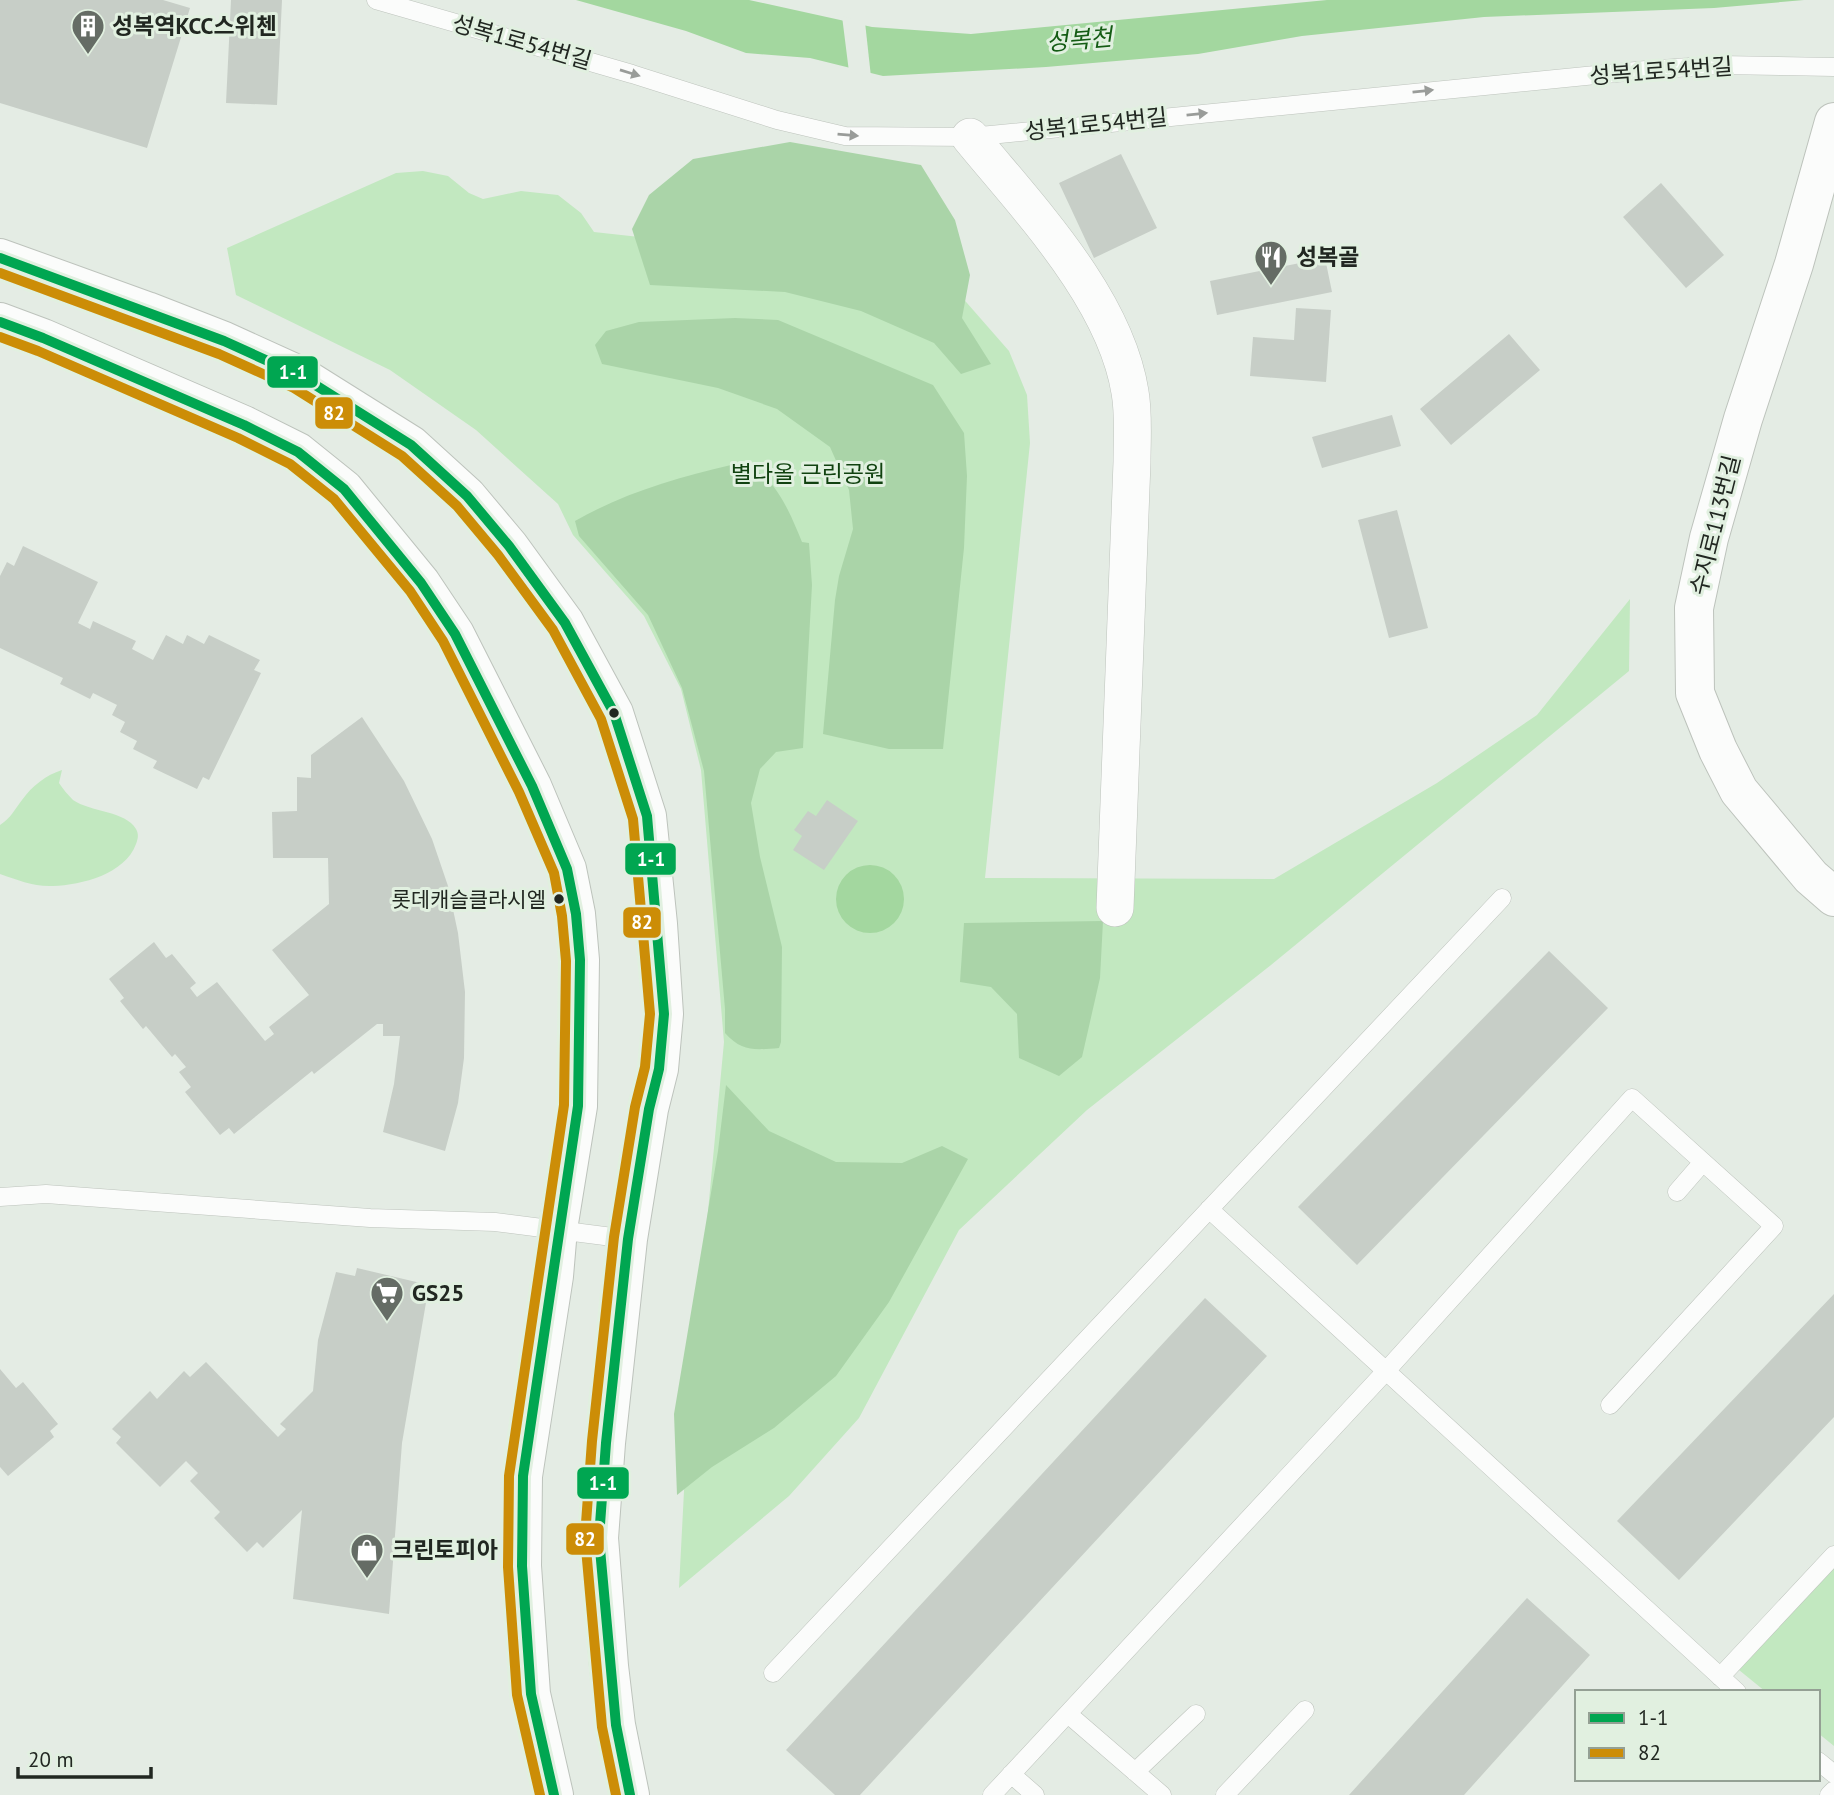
<svg xmlns="http://www.w3.org/2000/svg" width="1834" height="1795" font-family="'PT Sans','Noto Sans KR',sans-serif">
<rect width="100%" height="100%" fill="#e4ece4"/>
<path fill="#c2e8c0" d="M423,171L448,176L469,193L483,199L521,191L558,195L581,213L594,232L893,265L960,295L1009,351L1027,395L1030,443L985,878L1274,879L1437,783L1537,715L1630,599L1629,671L1271,965L1087,1110L959,1230L859,1418L789,1496L679,1588L687,1433L724,1042L701,770L681,689L644,616L573,535L558,504L476,430L390,370L236,295L227,248L396,173Z
M62,770L59,783C63,789 68,795 73,800C90,812 126,811 136,829C139,834 138,839 136,844C125,874 82,885 53,886C34,887 18,880 0,874V825C11,818 14,810 22,800C32,786 46,775 62,770Z
M1834,1562V1746L1818,1733V1692H1766L1739,1670Z"/>
<path fill="#aad4a8" d="M790,142L921,165L955,220L970,275L962,318L991,364L961,374L934,343L861,311L785,292L650,285L632,229L649,195L693,159Z
M735,318L778,320L933,385L964,433L967,476L964,548L943,749H889L823,734L835,600L839,576L853,529L849,490L830,447L777,409L718,388L602,364L595,345L606,331L639,322Z
M731,465C737,466 748,466 753,469C778,481 792,518 802,542L809,543L812,585L803,748L776,752L760,769L751,803L760,857L782,947L781,1042L779,1048C755,1050 742,1052 725,1033V1009L704,771L682,688L648,615L579,536L575,521C624,493 676,478 731,465Z
M1103,921L1100,978L1082,1057L1059,1076L1019,1058L1017,1014L991,987L960,982L964,923Z
M726,1085L769,1131L836,1162L902,1163L942,1146L968,1159L889,1302L836,1376L774,1428L712,1467L677,1495L674,1414L718,1151Z"/>
<path fill="#a3d79f" d="M576,0H749L872,27L971,34L1327,0H1804L1714,8L1484,17L1302,36L1198,54L1046,67L883,76L810,58L746,53L686,31Z
M836 899a34 34 0 1 1 68 0a34 34 0 1 1-68 0Z"/>
<path fill="#e4ece4" d="M842,16L865,22L871,77L849,72Z"/>
<path fill="#c7cec7" d="M0,0H163L190,8L147,148L0,103Z
M231,0H282L277,105L226,103Z
M1121,154L1157,228L1094,258L1059,183Z
M1661,183L1724,255L1686,288L1623,217Z
M1325,258L1332,292L1217,315L1210,281Z
M1296,308L1331,310L1326,382L1250,376L1253,337L1294,340Z
M1509,334L1540,370L1451,445L1420,409Z
M1392,415L1401,446L1322,468L1312,437Z
M1397,510L1428,628L1389,638L1358,520Z
M23,546L98,582L78,623L90,629L93,621L136,641L132,649L153,660L166,635L183,644L187,635L204,644L209,635L260,660L254,670L261,673L209,780L203,777L197,789L153,768L157,761L133,749L137,741L120,732L125,722L112,715L117,705L93,693L90,699L60,684L63,678L0,648V576L7,562L14,566Z
M362,717L404,781L432,839L448,886L458,933L465,992L464,1058L458,1103L445,1151L383,1132L394,1084L400,1036H383V1024H377L314,1074L312,1071L234,1134L229,1128L220,1135L185,1092L191,1087L179,1072L186,1067L175,1054L172,1057L146,1026L143,1029L120,1001L124,998L109,979L154,942L166,958L172,954L196,983L190,988L197,997L217,982L265,1041L274,1034L269,1027L309,995L272,950L329,904L328,858H273L272,812L297,811V777L311,778V755Z
M827,800L858,821L824,870L793,850L802,836L794,830L808,811L816,816Z
M1549,951L1608,1008L1357,1265L1298,1207Z
M357,1268L429,1285L402,1443L389,1614L293,1599L302,1510L263,1548L257,1542L247,1552L214,1518L220,1512L190,1481L198,1473L186,1461L160,1487L116,1443L121,1437L112,1429L150,1391L157,1399L184,1371L190,1377L206,1362L278,1437L286,1429L280,1424L313,1391L318,1340L336,1272L355,1276Z
M1834,1294V1417L1679,1580L1617,1521Z
M1205,1298L1267,1356L860,1795H835L786,1750Z
M0,1369L16,1388L23,1382L58,1424L50,1431L54,1437L8,1476L0,1467Z
M1527,1598L1590,1655L1464,1795H1349Z"/>
<g fill="none" stroke-linecap="round" stroke-linejoin="round">
<defs>
<path id="service" d="M376,0L632,74L777,120L845,136L970,137L1646,70L1719,65L1834,67
M1677,1192L1703,1162
M0,1197L46,1194L370,1218L495,1222L628,1239
M1209,1209L1737,1692
M773,1673L1502,898
M1720,1677L1834,1555
M1068,1714L1162,1795
M1818,1761L1834,1774
M1135,1772L1196,1714
M1011,1774L1035,1795
M992,1795L1386,1371L1632,1098L1774,1226L1610,1405
M1225,1795L1305,1710
M1829,1795L1834,1790"/>
<path id="minor" d="M970,137C1029,209 1115,298 1130,392C1134,414 1132,439 1132,462L1115,908"/>
<path id="tertiary" d="M1834,122L1794,264L1743,419L1709,538L1694,608L1695,693L1718,750L1739,791L1811,877L1834,897
M0,258L147,311L224,341L301,376L411,445L467,496L509,546L565,623L614,713L647,816L658,924L664,1014L659,1069L649,1109L628,1239L606,1443L599,1538L609,1666L616,1725L630,1795
M0,322L43,338L244,425L298,452L344,489L421,583L455,634L532,786L567,869L576,914L580,960L578,1106L558,1229L554,1276L523,1476L522,1566L531,1694L554,1795"/>
</defs>
<use href="#service" stroke="#bdc3bc" stroke-width="19"/>
<use href="#minor" stroke="#bdc3bc" stroke-width="38"/>
<use href="#tertiary" stroke="#bdc3bc" stroke-width="40"/>
<use href="#service" stroke="#fbfcfb" stroke-width="18"/>
<use href="#minor" stroke="#fbfcfb" stroke-width="37"/>
<use href="#tertiary" stroke="#fbfcfb" stroke-width="38"/>
<defs>
<path id="bus-1" d="M0,258L224,341L301,376L411,445L467,496L509,546L565,623L614,713L647,816L664,1014L659,1069L649,1109L628,1239L606,1443L599,1538L616,1725L630,1795
M0,322L43,338L244,425L298,452L344,489L421,583L455,634L532,786L567,869L576,914L580,960L578,1106L523,1476L522,1566L531,1694L554,1795"/>
<path id="bus-2" d="M0,273L219,354L294,388L402,456L457,506L498,555L553,630L601,719L633,819L650,1014L645,1067L635,1107L614,1237L592,1441L585,1537L602,1727L616,1795
M0,337L38,351L238,438L290,464L334,499L410,591L443,641L519,792L554,873L562,916L566,961L564,1105L509,1476L508,1567L517,1695L540,1795"/>
</defs>
<use href="#bus-1" stroke="#e1f0e0" stroke-width="16"/>
<use href="#bus-2" stroke="#e1f0e0" stroke-width="16"/>
<use href="#bus-1" stroke="#00a651" stroke-width="10"/>
<use href="#bus-2" stroke="#cc8d07" stroke-width="10"/>
</g>
<defs><path id="oneway-solid" d="M-6-.8H1V-3.2L6.5 0L1 3.2V.8H-6Z" transform="scale(1.75)"/></defs>
<g fill="#999c99">
<use href="#oneway-solid" transform="translate(630 73) rotate(17)"/>
<use href="#oneway-solid" transform="translate(1423 91) rotate(-6)"/>
<use href="#oneway-solid" transform="translate(1197 114) rotate(-6)"/>
<use href="#oneway-solid" transform="translate(848 135) rotate(5)"/>
</g>
<defs>
<symbol id="building-pin" viewBox="-11 -11 22 30"><path d="M0 17L-7.5 6A9.5 9.5 0 1 1 7.5 6Z" fill="#656c65" stroke="#e1f0e0"/><path d="M-4-6H4V6H1V3H-1V6H-4ZM-2.5-4.3h1.7v1.8h-1.7ZM.8-4.3h1.7v1.8H.8ZM-2.5-1h1.7V.8h-1.7ZM.8-1h1.7V.8H.8Z" fill="#fff"/></symbol>
<symbol id="restaurant-pin" viewBox="-11 -11 22 30"><path d="M0 17L-7.5 6A9.5 9.5 0 1 1 7.5 6Z" fill="#656c65" stroke="#e1f0e0"/><path d="M-5-6h1v4h1v-4h1v4h1v-4h1v5L-1.5 .5V6h-2V.5L-5-1ZM5-6V6H3V1.5H1.5Q1.5-4 5-6Z" fill="#fff"/></symbol>
<symbol id="supermarket-pin" viewBox="-11 -11 22 30"><path d="M0 17L-7.5 6A9.5 9.5 0 1 1 7.5 6Z" fill="#656c65" stroke="#e1f0e0"/><path d="M-6-5.5h2.5l.6 2H6L4.5 2H-2.5L-4.4-4H-6ZM-1.5 3.2a1.3 1.3 0 1 0 .1 0ZM3 3.2a1.3 1.3 0 1 0 .1 0Z" fill="#fff"/></symbol>
<symbol id="shop-pin" viewBox="-11 -11 22 30"><path d="M0 17L-7.5 6A9.5 9.5 0 1 1 7.5 6Z" fill="#656c65" stroke="#e1f0e0"/><path d="M-5-2.5h2.3a2.7 3.5 0 0 1 5.4 0H5L5.5 6h-11ZM-1.5-2.5h3a1.5 2.3 0 0 0-3 0Z" fill="#fff"/></symbol>
</defs>
<g fill-rule="evenodd">
<use href="#building-pin" x="69" y="7" width="38" height="52"/>
<use href="#restaurant-pin" x="1252" y="238" width="38" height="52"/>
<use href="#supermarket-pin" x="368" y="1274" width="38" height="52"/>
<use href="#shop-pin" x="348" y="1531" width="38" height="52"/>
</g>
<g fill="#212721" stroke="#e1f0e0" stroke-width="2.5">
<circle cx="614" cy="713" r="6"/>
<circle cx="559" cy="899" r="6"/>
</g>
<g text-anchor="middle" stroke-width="6" stroke-linejoin="round" paint-order="stroke">
<g font-size="21" fill="#212721" stroke="#e1f0e0" text-anchor="end">
<text x="546" y="907">롯데캐슬클라시엘</text>
</g>
<g font-size="23" font-weight="bold" fill="#212721" stroke="#e1f0e0" text-anchor="start">
<text x="112" y="34">성복역KCC스위첸</text>
<text x="1296" y="265">성복골</text>
<text x="412" y="1301">GS25</text>
<text x="392" y="1558">크린토피아</text>
</g>
<g font-size="23" fill="#212721" stroke="#e1f0e0">
<text transform="translate(522 42) rotate(16)" y="8">성복1로54번길</text>
<text transform="translate(1661 71) rotate(-4)" y="8">성복1로54번길</text>
<text transform="translate(1096 124) rotate(-6)" y="8">성복1로54번길</text>
<text transform="translate(1715 525) rotate(-76)" y="8">수지로113번길</text>
</g>
<g font-size="23" fill="#114210" stroke="#e1f0e0">
<text x="808" y="482">별다올 근린공원</text>
</g>
<g font-size="24" font-style="italic" fill="#145c14" stroke="#e1f0e0">
<text transform="translate(1079 40) rotate(-5)" y="8">성복천</text>
</g>
</g>
<g stroke="#e1f0e0" stroke-width="2.5">
<rect x="266" y="355" width="53" height="34" rx="7" fill="#00a651"/>
<rect x="314" y="396" width="40" height="34" rx="7" fill="#cc8d07"/>
<rect x="624" y="842" width="53" height="34" rx="7" fill="#00a651"/>
<rect x="622" y="906" width="40" height="33" rx="7" fill="#cc8d07"/>
<rect x="576" y="1466" width="54" height="34" rx="7" fill="#00a651"/>
<rect x="565" y="1522" width="40" height="34" rx="7" fill="#cc8d07"/>
</g>
<g font-size="19" text-anchor="middle" font-weight="bold" fill="#fff">
<text x="293" y="379">1-1</text>
<text x="334" y="420">82</text>
<text x="651" y="866">1-1</text>
<text x="642" y="929">82</text>
<text x="603" y="1490">1-1</text>
<text x="585" y="1546">82</text>
</g>
<rect x="1575" y="1690" width="245" height="91" fill="#e1f0e0" stroke="#94a094" stroke-width="2"/>
<rect x="1589" y="1713" width="35" height="10" fill="#00a651" stroke="#94a094" stroke-width="2"/>
<text x="1638" y="1725" font-size="21" fill="#212721">1-1</text>
<rect x="1589" y="1748" width="35" height="10" fill="#cc8d07" stroke="#94a094" stroke-width="2"/>
<text x="1638" y="1760" font-size="21" fill="#212721">82</text>
<path d="M18 1767v10h133v-10" fill="none" stroke="#212721" stroke-width="3.5"/>
<text x="28" y="1767" font-size="21" fill="#212721" stroke="#e1f0e0" stroke-width="5" paint-order="stroke">20 m</text>
</svg>
